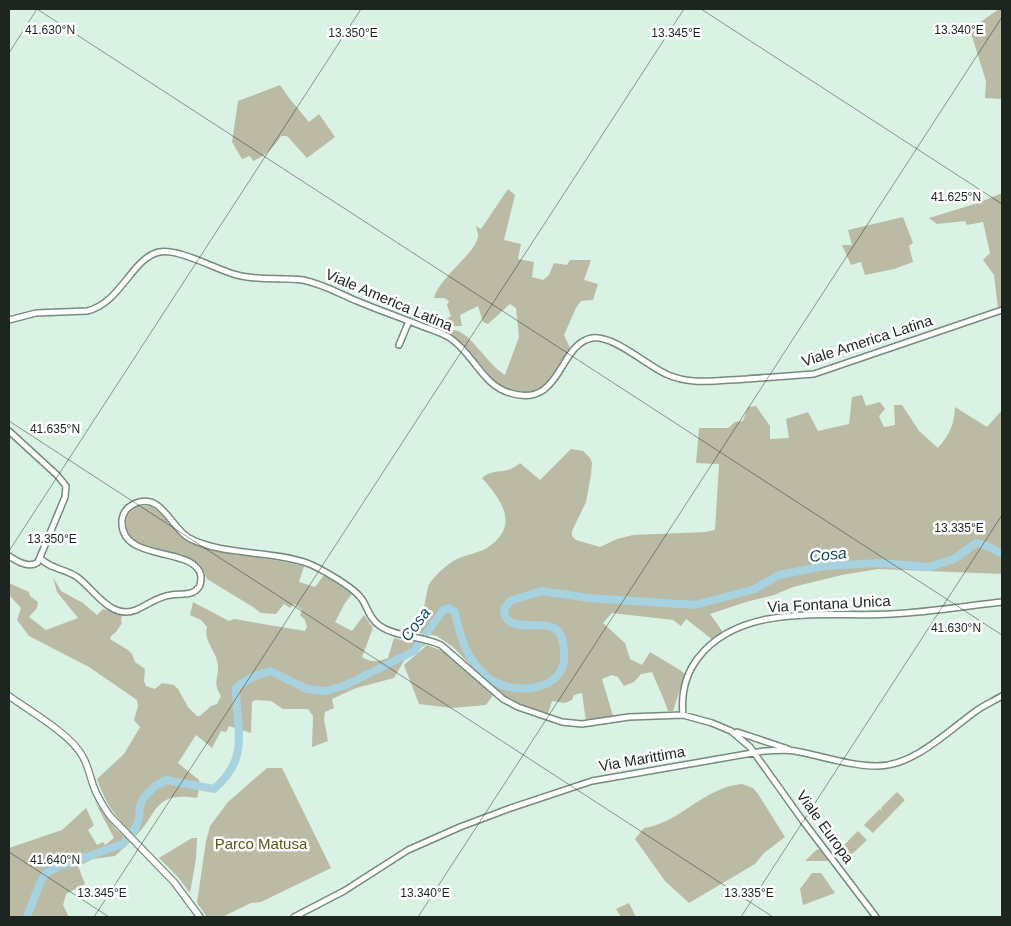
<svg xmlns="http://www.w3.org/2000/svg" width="1011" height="926" font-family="Helvetica,sans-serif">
<rect width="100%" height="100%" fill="#daf2e4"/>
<path fill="#bbbaa4" d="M999,9H1001L1002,99L985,98L986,81L971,33L982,21Z
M280,85L289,98L309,122L319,114L335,137L307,158L287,136H281C273,148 266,156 253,161L250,156L242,159L232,142L238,101Z
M508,189L515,195L504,240L521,244L518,259L534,262L532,277L543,280L549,275L554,263L567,265L570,260H591L584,280L598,284L593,300L581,301L576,308L564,335L570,348C564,359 557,375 547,384C532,398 509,393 494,381C485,374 479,363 471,355C464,347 456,340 448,334L454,330C469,331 488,365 505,375L519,337L516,308L510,304L488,324L483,322L478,306L460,315L462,326H448L442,322L451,316L447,305L449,301L444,298H434C439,277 480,250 478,234C478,233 476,227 476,226L481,229Z
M1002,193V307L998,308L994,275L983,260L990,253L983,222L967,225L965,221L937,224L929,218L978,203Z
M903,217L913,243L909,246L913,262L894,269L865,275L861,262L851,265L842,245H852L848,230Z
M862,395L866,406L880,402L885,409L879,416L884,427L895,425L894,405H902L919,431L938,448C950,434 954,425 955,407L987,427L1002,410V574L878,569L842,575L793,587L774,595L746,602L710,614L723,632L713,640L686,619L681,626L673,620L612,613L603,623L625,643L630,659L642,665L650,652L680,670L685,674L673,711H668C664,698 657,685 652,672L641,674L634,682L624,686L618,677L612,675L602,679L613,716L586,721L582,693L574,695L572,700L565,703L552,701L548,714L508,700L487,682L453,647L437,636L419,633L428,587C432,577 451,560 462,557C470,554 480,552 487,548C520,526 503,502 482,478C495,467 506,476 520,463L540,480L571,449L583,451L590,458L592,463L591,475L586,502L572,531V536L576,540L600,547L617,539L633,535L705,532L715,530L719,464L696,463L699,428H728L735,422L743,421L748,407L756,406L770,426V439L789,438L786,419L808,412L818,431L849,424L852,397Z
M137,506C144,506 152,505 157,510C172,522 177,536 197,544L304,566L299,582L315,587L324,575L352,594L345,603L335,622L352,631L364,615L373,628L362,657C372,663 377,662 388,658L394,638L412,643L413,640L428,643L405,659L394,678L356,688L332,699L334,708L325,712L324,719L328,741L312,747L313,716L308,709H283L271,701L255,700L252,702L251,733L229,726L226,732L221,731L212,748L196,735L178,763L199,780L200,785L197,798C154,792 160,810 136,836C116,818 106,805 97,779L124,754L140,727L134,720L138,706L137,700L89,667L29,636L17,620L21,608L9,595V583L29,592L30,596L38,602L37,608L29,617L46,630L78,618L57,592L53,577L61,591L83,603L97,615L103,609L122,614L121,621L122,623L116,632L111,636L110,639L128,650L132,654L135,662L145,669L144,681L146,686L155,689L162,683L174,685L178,689L188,707L197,716H200L211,706L217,704L221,696C212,682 219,678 218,665C216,650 203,641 207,627L201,620L190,615L193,602L229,621L234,619L305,631L307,627L305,620L300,615L302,610L294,604L290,608L284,604L276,614L261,613L253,607L207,579L200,564L195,561L136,542C123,529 121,518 137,506Z
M427,645L445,652L494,694L486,705L452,708L419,704L404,665Z
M267,768H282L331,868L261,902L251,903L222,917H207L197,903L206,841L210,826L228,802Z
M742,784L753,788L758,794L785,837L764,853L755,864L689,903L665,881L635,839L644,828C680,823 704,787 742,784Z
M897,792L905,800L873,833L864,825L880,809L883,812L881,808Z
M95,802L115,828L130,842L115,856L93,859L78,866L85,884L66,894L63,905L69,917H9V848L62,830L86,808L94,825L88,830L97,845L103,842L105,845L114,838Z
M858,831L867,840L850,856L841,848Z
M192,838H197L196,859L190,893L177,876L159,858Z
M819,849L829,861H805L815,851Z
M812,873H821L835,893L803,905L800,889Z
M629,903L636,917H621L616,909Z"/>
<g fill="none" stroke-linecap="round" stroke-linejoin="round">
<path stroke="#a6d3df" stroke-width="8" d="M27,917L40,883L46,873L60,866L123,844L135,829L139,819L140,806L144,797L155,786L166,780L214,789C251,757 236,730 236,688C246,679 256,675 270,671L307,689L326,691L346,685L414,651L443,610L449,608L455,612C460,637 466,658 486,676C509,697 568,693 564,653C564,646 563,637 558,631C547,620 527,629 513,623C510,622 507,619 505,616L504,609L510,601L541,591L589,598L695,605L755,589L779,575L824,566L880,563L929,567L954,559L976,543L987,546L1002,554"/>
<defs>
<path id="secondary" d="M9,320L36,313L87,311C121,303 132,258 159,252C179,248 217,270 237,275C259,281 282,277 303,280C323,284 340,294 357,301C378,310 399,317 419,325C429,329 441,332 450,338C473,353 482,385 510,393C562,409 558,344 592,338C614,335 646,365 666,374C691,386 720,380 747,379C769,377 791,376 814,374L1002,310
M399,345L409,321
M9,431L57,475L66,486L65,497L38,562C29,569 17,561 9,556
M40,558C50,569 66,569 77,577C94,589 110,620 136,610C147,605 159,596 171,595C181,593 192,597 199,587C201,584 201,579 201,576C196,545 119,564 122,520C123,512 129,506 136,503C162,493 171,528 189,538C223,556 271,550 307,563C320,568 353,587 361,598C368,607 369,619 380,626C396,637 422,636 441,645L503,699L518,707L562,722L582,724L629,717L683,715L712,723L731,731L750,747L803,821L876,917
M683,715C681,694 685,675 698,658C742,601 830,618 892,614C929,612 966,606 1002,602
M737,732L788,749
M294,917L344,891L408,850L460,827L508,809L592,781L764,751C774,751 785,749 795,751C822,756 850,766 877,766C914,766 948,731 976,711C984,705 994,701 1002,696"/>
<path id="primary" d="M9,696C31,712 71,734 83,757C88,766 90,776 93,785C97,797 103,806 110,816L174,882L200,917"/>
</defs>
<use href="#secondary" stroke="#758b7e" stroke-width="8"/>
<use href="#primary" stroke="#758b7e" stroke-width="8"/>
<use href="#secondary" stroke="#fff" stroke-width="5"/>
<use href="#primary" stroke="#fff" stroke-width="5.5"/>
</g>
<path fill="none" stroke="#1c2520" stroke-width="1" stroke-opacity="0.45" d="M37,9L1002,635M701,9L1002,204M9,53L37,9M9,421L773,917M9,551L361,9M9,852L109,917M94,917L684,9M418,917L1002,17M741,917L1002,515"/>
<g text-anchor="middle" stroke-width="5" stroke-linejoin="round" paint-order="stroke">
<g font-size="15" fill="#1c2520" stroke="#fff">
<text transform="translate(389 300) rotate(23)" y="5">Viale America Latina</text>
<text transform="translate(867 341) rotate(-18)" y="5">Viale America Latina</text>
<text transform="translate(829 604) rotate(-3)" y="5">Via Fontana Unica</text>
<text transform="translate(642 759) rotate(-10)" y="5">Via Marittima</text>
<text transform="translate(825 827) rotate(54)" y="5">Viale Europa</text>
</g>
<g font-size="15" fill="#5b5518" stroke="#fff">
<text x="261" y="849">Parco Matusa</text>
</g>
<g font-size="16" font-style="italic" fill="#0f4d5b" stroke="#fff">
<text transform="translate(828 554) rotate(-6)" y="6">Cosa</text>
<text transform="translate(415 624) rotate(-53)" y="6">Cosa</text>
</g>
</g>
<g font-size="12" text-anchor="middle" fill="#1c2520" stroke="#fff" stroke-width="5" stroke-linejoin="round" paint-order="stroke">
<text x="959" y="34">13.340°E</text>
<text x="50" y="34">41.630°N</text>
<text x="353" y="37">13.350°E</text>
<text x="676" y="37">13.345°E</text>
<text x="956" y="201">41.625°N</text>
<text x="55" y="433">41.635°N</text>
<text x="959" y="532">13.335°E</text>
<text x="52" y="543">13.350°E</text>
<text x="956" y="632">41.630°N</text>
<text x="55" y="864">41.640°N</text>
<text x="102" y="897">13.345°E</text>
<text x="425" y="897">13.340°E</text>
<text x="749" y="897">13.335°E</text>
</g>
<rect width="1011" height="926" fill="none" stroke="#1c2520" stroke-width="20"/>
</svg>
